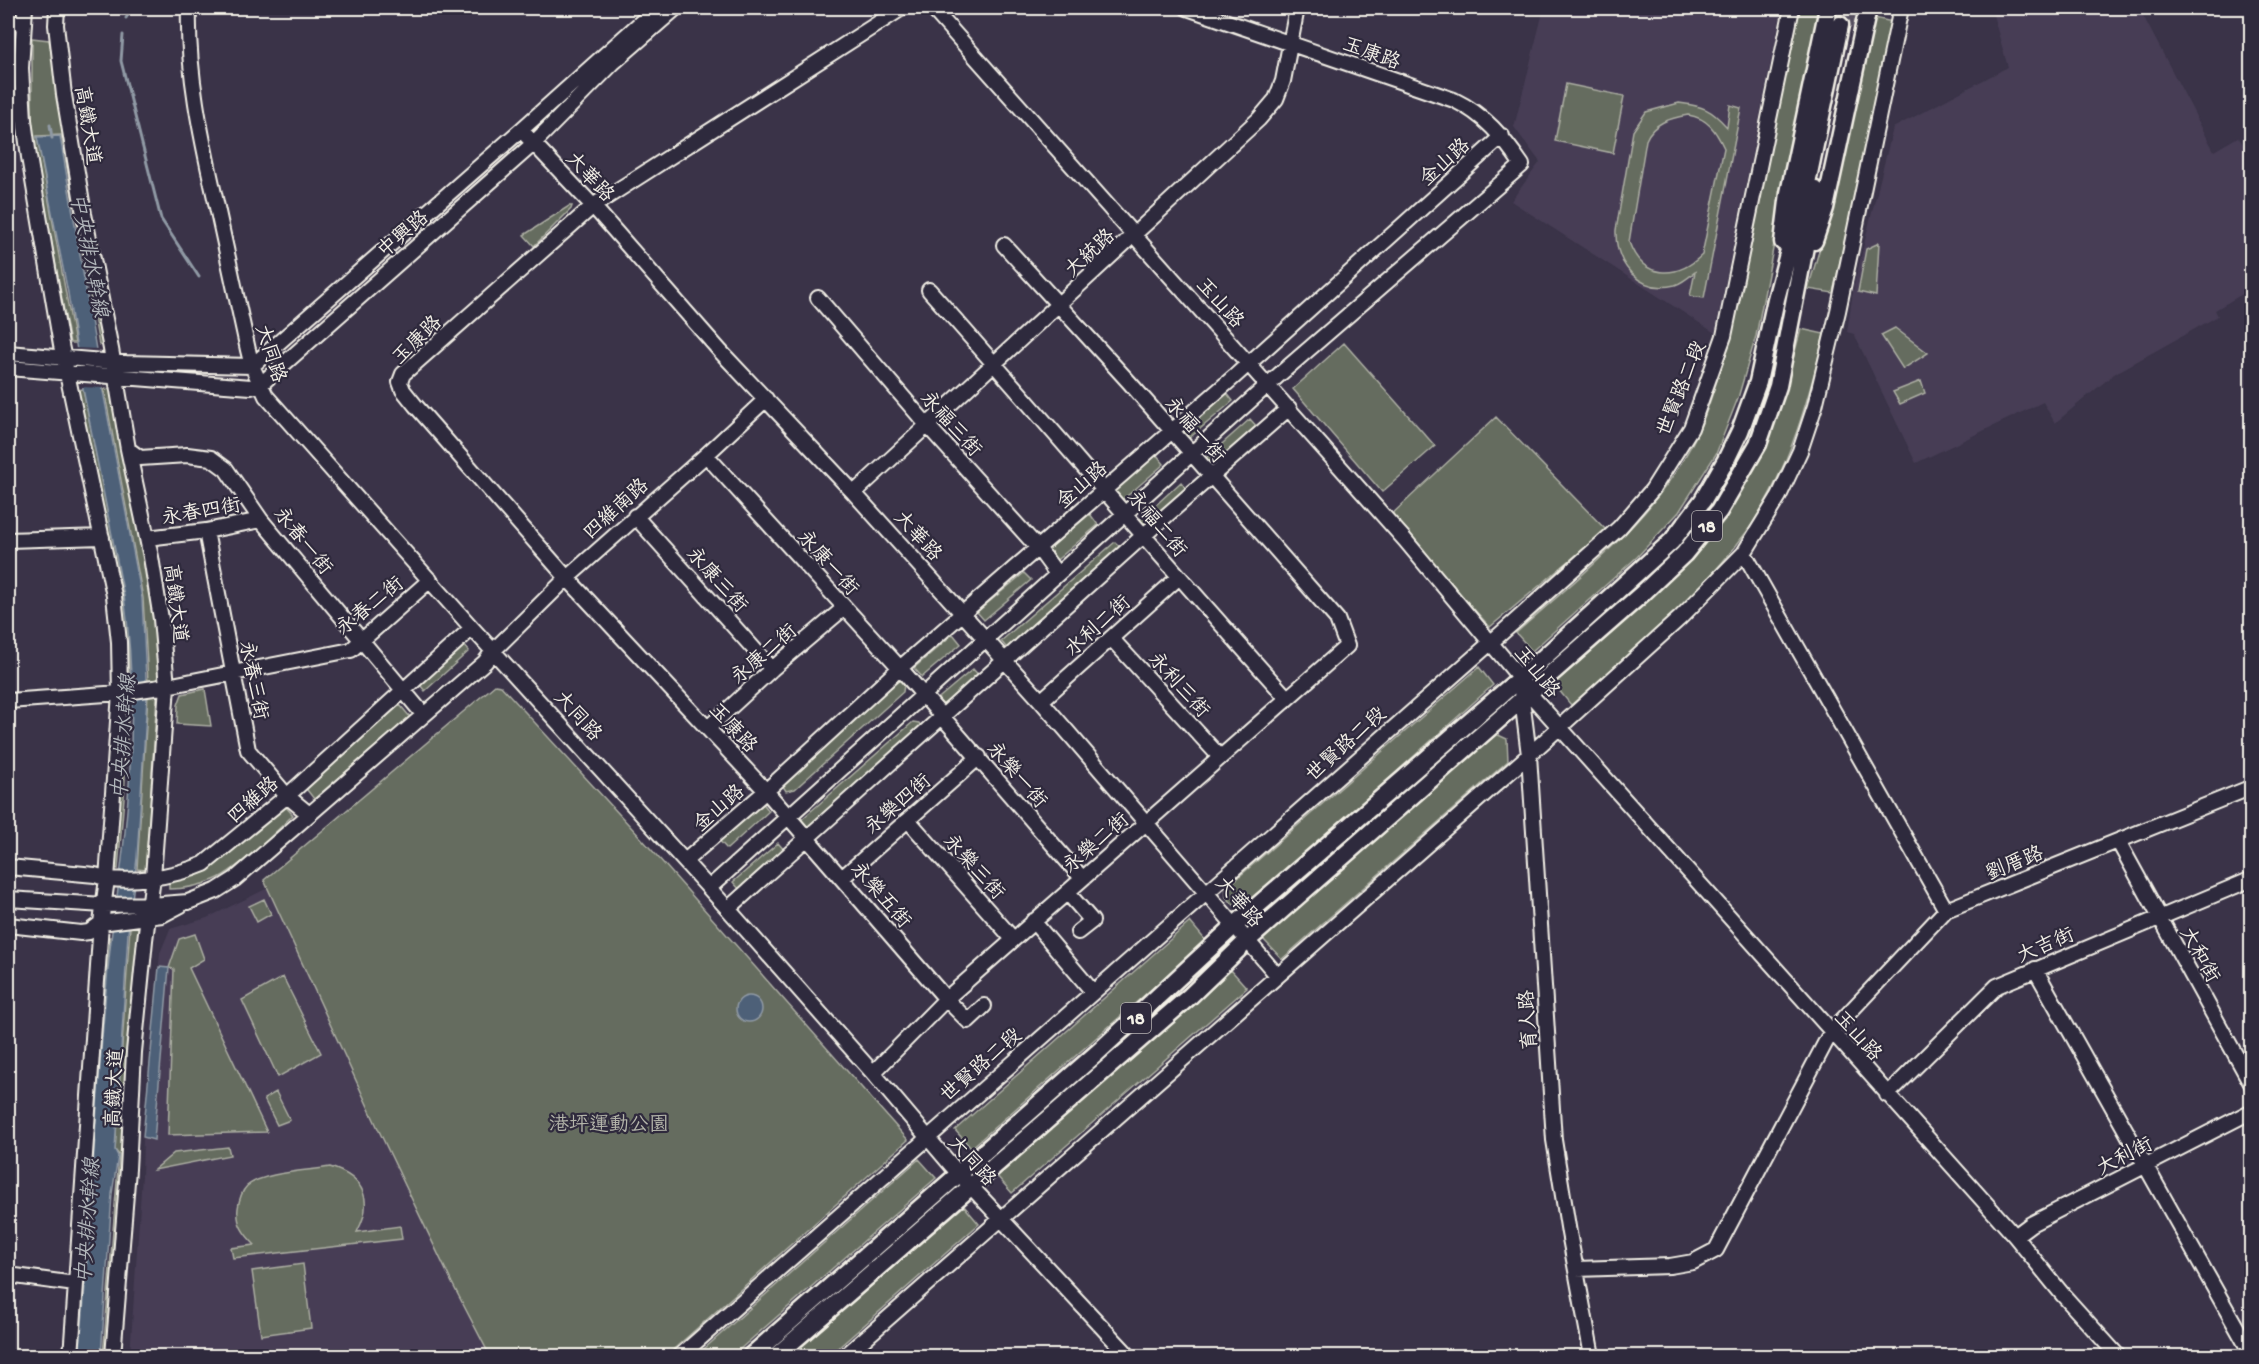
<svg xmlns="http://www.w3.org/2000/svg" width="2259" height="1364" font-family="'Gochi Hand','LXGW WenKai TC',sans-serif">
<rect width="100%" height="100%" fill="#3a3348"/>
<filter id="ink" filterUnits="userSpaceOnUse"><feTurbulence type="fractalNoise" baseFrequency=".0167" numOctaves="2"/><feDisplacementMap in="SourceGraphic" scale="12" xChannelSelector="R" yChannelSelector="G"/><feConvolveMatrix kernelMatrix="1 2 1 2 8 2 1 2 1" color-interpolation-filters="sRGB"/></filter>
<g filter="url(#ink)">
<path fill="#473e55" d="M1544,8H1782L1715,333L1511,201L1540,162L1514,127Z
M1991,8H2139L2214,151L2238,137L2251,155V289L2215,310L2218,316L2114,374L2055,423L2043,402L1916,463L1854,334L1847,332L1854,285L1893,128L2008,67Z
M268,888L381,1135L452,1283L490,1356H130L142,1176L143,1137L160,953L170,929L207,918Z"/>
<path fill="#656c5e" stroke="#acaea3" stroke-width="1.5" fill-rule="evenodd" d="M1799,8H1820L1756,336L1738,398L1716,454L1679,512L1637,557L1532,651L1516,633C1584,572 1664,512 1701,425C1713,396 1722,365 1731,334Z
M1874,18L1893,22L1833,293L1808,289L1826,227Z
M32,38L49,40L105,345H99L61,135L37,136L75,343H70L32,135Z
M1566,84L1624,96L1613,153L1555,141Z
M1679,103C1703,106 1711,109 1727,127L1730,105L1741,108L1704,298L1690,296L1695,272C1689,277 1682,283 1675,285C1639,294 1615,264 1616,230L1633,131L1646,112ZM1688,115C1708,118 1716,131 1724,148L1702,255C1676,280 1642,279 1629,242L1646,140C1653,123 1670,118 1688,115Z
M569,206H572L571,209L534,246L524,235Z
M1879,243L1876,296L1858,292L1866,249Z
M1895,328L1928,353L1903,369L1881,335Z
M1801,329L1824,334C1809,399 1790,465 1754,521C1749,530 1741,538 1735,547C1688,606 1628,655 1571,705L1554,684C1631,615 1718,547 1762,450C1780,411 1790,370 1801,329Z
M1344,343L1435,446L1382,492L1293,389Z
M1921,381L1925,393L1900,404L1893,392Z
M83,389L122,585L129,629V684L126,681L105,529L78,390Z
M104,389L113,390L156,616L159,672L157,679L148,681L143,598Z
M1226,392L1233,401L1187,440L1181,433Z
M1496,417L1606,530L1490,627L1390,516Z
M1250,419L1258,428L1213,467L1206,458Z
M1156,454L1164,464L1119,503L1111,493Z
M1181,482L1188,491L1142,532L1135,524Z
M1090,514L1098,525L1052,564L1043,553Z
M1115,542L1123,550L1009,651L1001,641Z
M1024,573L1031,580L984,620L977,612Z
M953,634L961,644L922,677L914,668Z
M460,640L469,651L425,691L416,680Z
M1479,667L1493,685L1241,912L1226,897V888Z
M973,669L981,678L942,711L934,702Z
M900,681L904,684L903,692L795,789L786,791L783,786L784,781L895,682Z
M495,685L501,686L642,839L908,1140L666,1356H490L452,1283L381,1135L264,880Z
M205,689L211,726L177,724L178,705L182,694Z
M157,694L146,870L137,869L148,695Z
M129,699L124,798L118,869L110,867L125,700Z
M400,705L410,717L314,799L304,786Z
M913,722L919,723L922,728L807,830L802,827V819Z
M1496,734L1507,739L1508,761L1282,959L1263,939Z
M761,801L769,811L727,849L718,839Z
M284,805L293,815C276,832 235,872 214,880C199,886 185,889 169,889V877L210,867Z
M778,843L786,852L741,891L733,882Z
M264,899L271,914L257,922L249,906Z
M1190,922L1206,941L971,1148L955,1130Z
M139,925L109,1356H103L119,1155L115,1150L130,927Z
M195,934L204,959L189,968L267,1132L168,1135L174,969L169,968L179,939Z
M110,937L79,1348L89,1351L88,1356H75L105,938Z
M1231,970L1247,988L1012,1193L996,1175Z
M283,977L321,1053L278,1077L242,1000Z
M276,1092L290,1120L277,1125L264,1099Z
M228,1147L230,1155L154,1170L174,1153Z
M919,1159L936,1178L732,1356H696Z
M330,1167C365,1178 374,1201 357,1232L400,1226L402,1239L233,1258L231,1248L255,1245C244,1234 236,1224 238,1208C239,1201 242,1191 247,1186C263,1172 309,1171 330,1167Z
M964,1206L979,1224L829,1356H790Z
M303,1264L311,1328L261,1335L252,1271Z"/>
<path fill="#4e6078" stroke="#909aa5" stroke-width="1.5" d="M60,136L103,391L142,598L147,698L137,858L128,933L115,1150L118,1156L112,1194L101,1356H89V1351L80,1348C92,1212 96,1076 111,940C114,913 119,886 122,859C132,776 136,679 124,596L83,389L68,293L37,137Z
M159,967L169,968L154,1140L143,1137Z
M736 1009a13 13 0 1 1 26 0a13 13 0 1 1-26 0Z"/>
<path fill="#3a3348" d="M73,348L101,349L106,388L80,387Z"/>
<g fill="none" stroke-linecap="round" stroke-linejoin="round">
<path stroke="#909aa5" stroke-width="3" d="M126,18L133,8
M123,35L121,61L161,219L199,277
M50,125L52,138"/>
<path stroke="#565060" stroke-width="16" stroke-dasharray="16 8" stroke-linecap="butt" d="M1851,28L1854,8"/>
<defs>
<path id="minor" d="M25,8L21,68L24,120L29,157L61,345L114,596L119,642L120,693L107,879L101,923L71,1356
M57,8L56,25L64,95L84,214L111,349L128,449L151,557L161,619L167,686L153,877L145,940L134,1052L128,1169L113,1356
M189,8C187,71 201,136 215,198C226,249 237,300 248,350L252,366L266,396L472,628L728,909L873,1073L951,1165L1129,1356
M902,8L593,206L403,374L400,382L403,390L415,405L567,578L766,791L946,999L968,1021L984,1006
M932,8L1405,540L1520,678L1529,693L2015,1236L2063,1295L2118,1356
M8,21L24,23
M521,130L593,206L721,352L854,493L909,554L1041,701L1277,975
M929,290C1049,425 1166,564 1287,698
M818,298L927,425L1038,548L1057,574
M8,353L126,363L252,366L521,130L657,8
M8,368L251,387L260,385L533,144L613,63L676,8
M128,449L140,458L187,455L211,458L226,469L261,520L423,714
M706,455L900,668L1082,878
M854,493L1259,119L1276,99L1283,81L1297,8
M635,516L772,669
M206,531L248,750L287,796L309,814
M147,538L206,531L261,520
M8,540L102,537
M1744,553L1946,910
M1111,638L1220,757
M1521,691L1529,755L1554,1140L1569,1233L1592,1356
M8,701L120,693L167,686L351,650L430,580
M1041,701L1178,578
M708,728L772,669L844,608
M908,820L1013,939
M2118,841L2252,1085
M685,861L766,791L900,668L1235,376L1502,136
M8,867L95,875C124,886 176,876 204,864L287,796L472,628
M842,878L979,757
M709,888L1280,374L1522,165C1503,137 1485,115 1454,100L1187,8
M1067,892L1092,921L1078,932
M8,899L104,905L162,904L188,902L216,891L235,879L485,662L494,650L567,578L706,455L766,399
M728,909L1143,536L1289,408
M1033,921L1093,992
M8,925L81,933L89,932L101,923L162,915L181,905
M2035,969L2252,1355
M873,1073L946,999L1347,646L1337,619L1129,382L1004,245
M1887,1095L1997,986L2252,879
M2015,1236L2031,1224L2252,1111
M1576,1269L1670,1266L1693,1262L1716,1250L1831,1032L1946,910L2252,787
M8,1275L75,1284
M680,1356L1513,623L1619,528L1652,490L1691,428L1724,336L1792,8
M845,1356L1529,755L1680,618L1744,553L1779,496L1800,451L1815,406L1838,311L1901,8"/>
<path id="major" d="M1814,241L1825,208L1868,8
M1783,242L1789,193L1828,8
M751,1356L1097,1053L1235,925L1542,659L1672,541L1703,500L1726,460L1740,431L1758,382L1776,299L1807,183L1840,25
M776,1356L1190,996L1248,940L1644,592L1684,554L1719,511L1758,444L1778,386L1816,190"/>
</defs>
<use href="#minor" stroke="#f4f1e8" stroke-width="18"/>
<use href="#major" stroke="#f4f1e8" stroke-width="21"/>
<use href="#minor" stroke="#2f2a3d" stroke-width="14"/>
<use href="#major" stroke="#2f2a3d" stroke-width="16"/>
</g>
</g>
<g text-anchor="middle" stroke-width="4.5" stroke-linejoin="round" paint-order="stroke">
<g fill="#2f2a3d" stroke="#b9b5b5" stroke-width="1.5">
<rect x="1692" y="511" width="30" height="30" rx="4.5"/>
<rect x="1121" y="1003" width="30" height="30" rx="4.5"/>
</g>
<g font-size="18" font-weight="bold" fill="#f4f1e8">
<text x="1707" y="532">18</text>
<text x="1136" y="1024">18</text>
</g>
<g font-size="20" fill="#f4f1e8" stroke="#2f2a3d">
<text transform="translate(1372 52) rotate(20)" y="7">玉康路</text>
<text transform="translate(89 125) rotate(81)" y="7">高鐵大道</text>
<text transform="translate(1444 161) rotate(-42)" y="7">金山路</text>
<text transform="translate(591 176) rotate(47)" y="7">大華路</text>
<text transform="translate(402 233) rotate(-41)" y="7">中興路</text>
<text transform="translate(1089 252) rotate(-43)" y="7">大統路</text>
<text transform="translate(1221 302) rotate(48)" y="7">玉山路</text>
<text transform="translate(416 339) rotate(-44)" y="7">玉康路</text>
<text transform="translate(272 353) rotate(72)" y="7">大同路</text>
<text transform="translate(1680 388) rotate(-68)" y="7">世賢路二段</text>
<text transform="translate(952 423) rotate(48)" y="7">永福三街</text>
<text transform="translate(1196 429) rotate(49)" y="7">永福一街</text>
<text transform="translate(1081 484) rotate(-41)" y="7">金山路</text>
<text transform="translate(615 508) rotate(-42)" y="7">四維南路</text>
<text transform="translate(201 510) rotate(-10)" y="7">永春四街</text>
<text transform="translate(1158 523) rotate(50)" y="7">永福二街</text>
<text transform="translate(919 535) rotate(48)" y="7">大華路</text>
<text transform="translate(304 540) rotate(51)" y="7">永春一街</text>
<text transform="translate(829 562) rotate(48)" y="7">永康一街</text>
<text transform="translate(718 579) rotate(48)" y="7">永康三街</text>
<text transform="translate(177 603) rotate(83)" y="7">高鐵大道</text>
<text transform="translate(369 605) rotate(-39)" y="7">永春二街</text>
<text transform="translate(1097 625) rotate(-42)" y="7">水利二街</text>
<text transform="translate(763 653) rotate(-41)" y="7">永康二街</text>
<text transform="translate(1538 671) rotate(51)" y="7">玉山路</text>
<text transform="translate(255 680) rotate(79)" y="7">永春三街</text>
<text transform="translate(1180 684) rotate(48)" y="7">永利三街</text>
<text transform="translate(579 715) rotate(48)" y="7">大同路</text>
<text transform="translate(734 727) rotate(47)" y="7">玉康路</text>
<text transform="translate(1345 743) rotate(-42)" y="7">世賢路二段</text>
<text transform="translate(1018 774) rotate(49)" y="7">永樂一街</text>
<text transform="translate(252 799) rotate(-41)" y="7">四維路</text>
<text transform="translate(897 803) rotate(-41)" y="7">永樂四街</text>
<text transform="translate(718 807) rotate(-41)" y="7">金山路</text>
<text transform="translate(1095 842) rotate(-41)" y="7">永樂二街</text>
<text transform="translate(2014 862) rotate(-22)" y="7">劉厝路</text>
<text transform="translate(975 866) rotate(48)" y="7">永樂三街</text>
<text transform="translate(882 894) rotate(49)" y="7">永樂五街</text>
<text transform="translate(1240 901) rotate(49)" y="7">大華路</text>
<text transform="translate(2045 944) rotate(-23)" y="7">大吉街</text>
<text transform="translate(2201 954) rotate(61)" y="7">大和街</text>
<text transform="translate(1527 1020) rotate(-94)" y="7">育人路</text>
<text transform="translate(1859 1035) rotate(48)" y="7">玉山路</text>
<text transform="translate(980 1064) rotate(-41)" y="7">世賢路二段</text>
<text transform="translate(113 1088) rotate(-87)" y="7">高鐵大道</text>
<text transform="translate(2124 1155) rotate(-27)" y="7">大利街</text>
<text transform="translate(973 1160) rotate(48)" y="7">大同路</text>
</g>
<g font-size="20" fill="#b4b5aa" stroke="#2f2a3d">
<text x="609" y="1130">港坪運動公園</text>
</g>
<g font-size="21" font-style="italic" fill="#b2b7bb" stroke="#2f2a3d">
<text transform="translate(90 255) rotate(79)" y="7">中央排水幹線</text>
<text transform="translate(123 737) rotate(-86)" y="7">中央排水幹線</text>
<text transform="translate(87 1221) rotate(-86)" y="7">中央排水幹線</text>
</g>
</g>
<rect width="2259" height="1364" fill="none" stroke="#2f2a3d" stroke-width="30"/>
<rect x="15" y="15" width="2229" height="1334" fill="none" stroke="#f4f1e8" stroke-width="2" filter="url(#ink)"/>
</svg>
